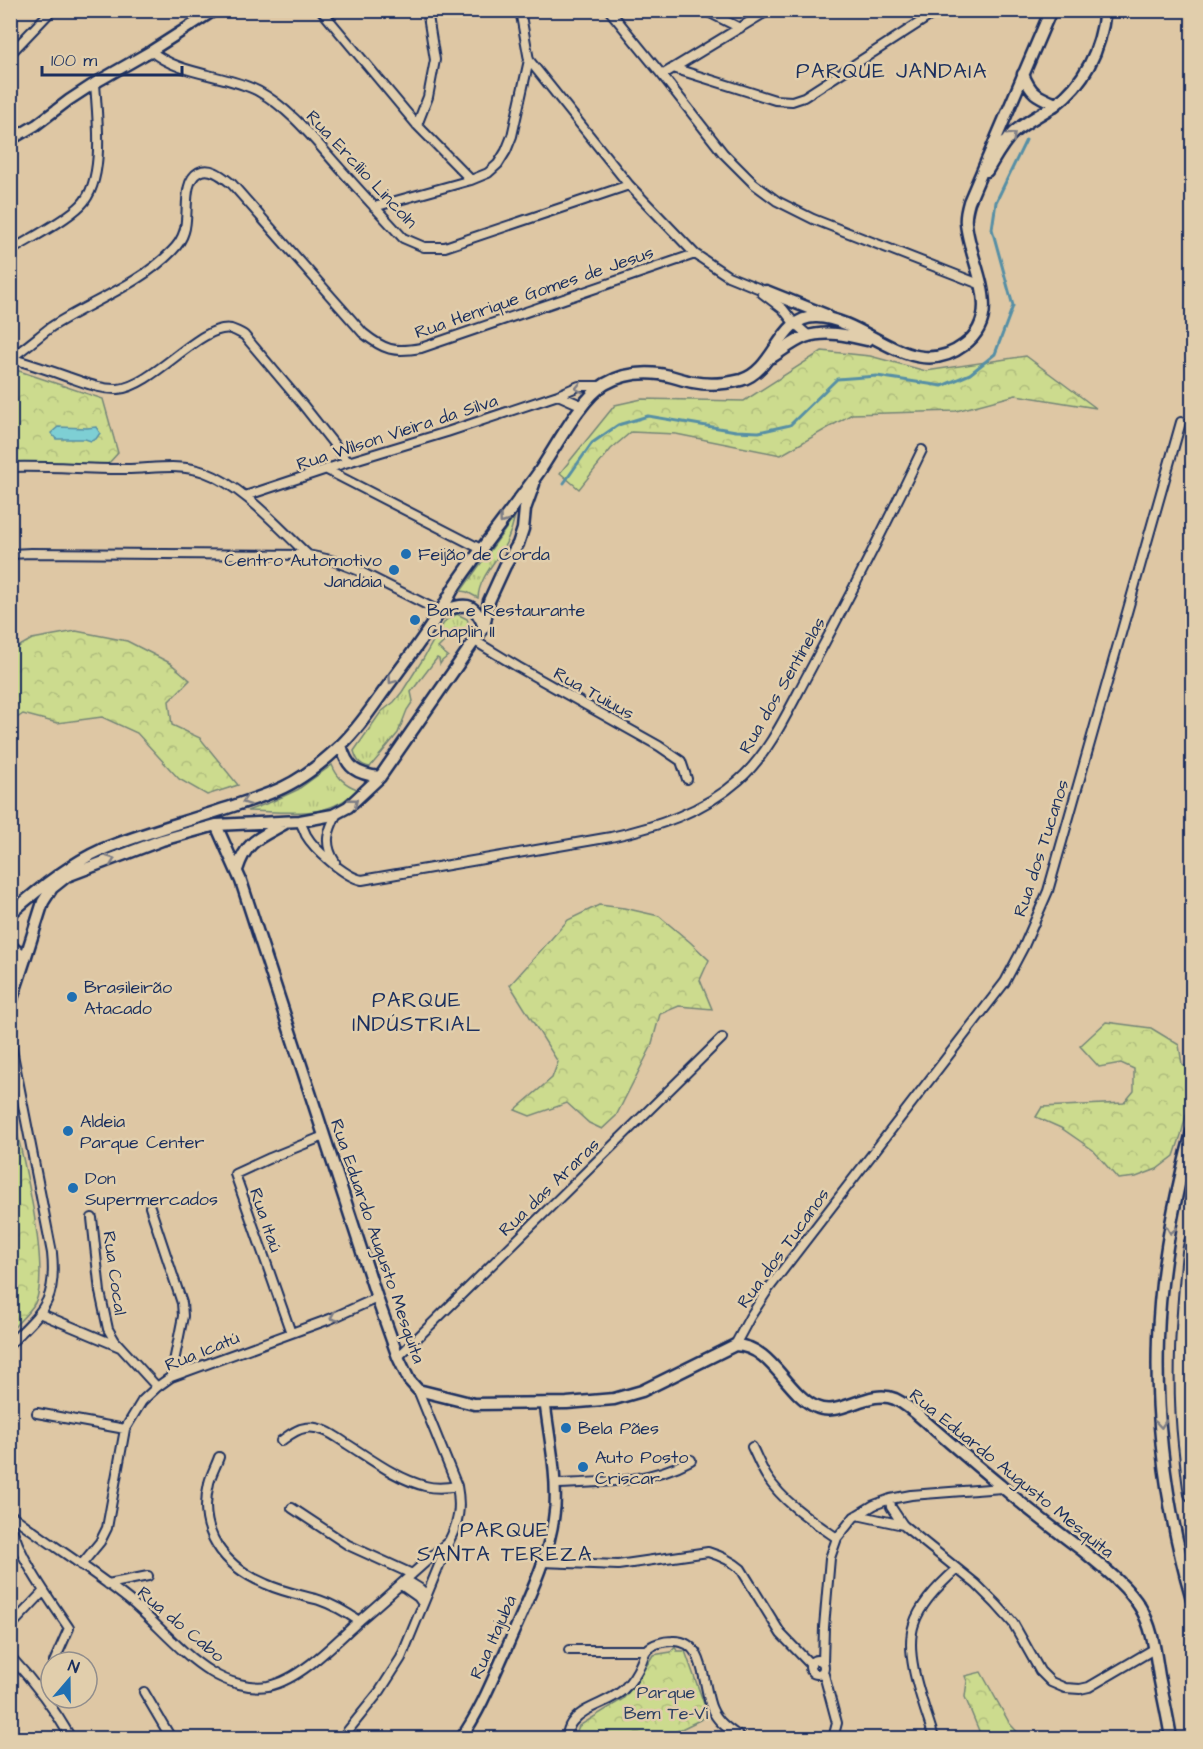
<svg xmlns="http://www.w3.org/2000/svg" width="1203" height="1749" font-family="'Architects Daughter',sans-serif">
<defs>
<pattern id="grass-tufts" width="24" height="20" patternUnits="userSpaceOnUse" patternTransform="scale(1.5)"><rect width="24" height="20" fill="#ccdb8e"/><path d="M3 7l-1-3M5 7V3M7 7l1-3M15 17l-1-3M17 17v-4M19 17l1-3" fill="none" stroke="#afbc7d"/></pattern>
<pattern id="forest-crowns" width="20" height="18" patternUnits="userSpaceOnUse" patternTransform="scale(1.5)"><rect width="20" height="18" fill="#ccdb8e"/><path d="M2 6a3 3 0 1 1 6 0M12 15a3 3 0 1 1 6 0" fill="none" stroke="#afbc7d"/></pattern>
</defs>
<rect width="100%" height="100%" fill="#dec7a4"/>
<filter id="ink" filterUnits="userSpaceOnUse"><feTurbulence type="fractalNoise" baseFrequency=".0167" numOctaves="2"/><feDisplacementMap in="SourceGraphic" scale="12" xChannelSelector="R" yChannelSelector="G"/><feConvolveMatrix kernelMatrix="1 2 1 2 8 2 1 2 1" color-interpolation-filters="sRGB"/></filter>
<g filter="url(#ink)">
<path fill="url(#grass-tufts)" stroke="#748576" stroke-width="1.5" d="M515,516C513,525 510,534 506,543C497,561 479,577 478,598L467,592L461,591Z
M457,614L467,619L470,626L466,637L455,628L448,636L440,629L446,620Z
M436,636L446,640L438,648L448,656L442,661L440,664L439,659L437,658L411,692L413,701L407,710L398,733L370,767C360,765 357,761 354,751L381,712L394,702L402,692L423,659Z
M332,765C337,777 344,784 357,789C330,821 284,811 247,811L271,802L297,790Z"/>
<path fill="url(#forest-crowns)" stroke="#748576" stroke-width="1.5" d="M822,351L870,356L926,371L1026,356L1096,408L1016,395L956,411L852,414L781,455L676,434L631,432L611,449L579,489L560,473L615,405L642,399L744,401Z
M10,368L103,399L118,453L108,464L11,463Z
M76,631L127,641L170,663L190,680L169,701L172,725L200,738L238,785L207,795L179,779L137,733L102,717L57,723L23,714L11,722V651L32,639Z
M599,905L624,908L659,916L690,942L709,960L700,980L712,1009L679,1006L660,1014L651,1047L616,1116L602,1129L589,1123L567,1103L530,1116L515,1110L552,1078L558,1062L510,985L568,920Z
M1106,1022L1151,1028L1179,1045L1182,1064L1192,1070L1191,1096L1181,1135L1174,1156L1157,1169L1136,1177L1118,1179L1093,1150L1061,1128L1036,1117L1042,1107L1124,1103L1134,1091V1069L1121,1063L1099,1067L1080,1046Z
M10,1105C20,1143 52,1270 35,1303C29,1313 18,1322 11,1331Z
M675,1647L677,1651H685L707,1712L705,1713L706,1717L669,1735L672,1738H574L579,1726L623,1699L636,1683L653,1655L671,1652Z
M981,1672L1010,1724L1023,1738H982L965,1697L967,1681L965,1676Z"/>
<path fill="#7ecfd4" stroke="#568fa5" stroke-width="1.5" d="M58,427L87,428L96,427L100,433L96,439L91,441L85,439H56L51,433Z"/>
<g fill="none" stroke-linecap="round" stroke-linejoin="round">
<path stroke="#568fa5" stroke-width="3" d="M564,483L592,443L618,425L648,416L736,431L759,432L790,425L837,379L877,376L942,386L970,374L995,354L1013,306L992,229L996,202L1026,140"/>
<defs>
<path id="minor" d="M321,10L417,125L471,180
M520,10L529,60L629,185L695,254L728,276L770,293
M609,10L662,75L723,153L754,184L777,201L813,219L982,285
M704,10L740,28
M151,51C179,75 225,74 258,91C289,108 312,137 335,163C357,188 380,213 403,238L424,247H445L629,185
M10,54L52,10
M673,68L775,100L792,101L804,97L939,10
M662,75L769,10
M417,125L428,97L435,60L427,10
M374,207L471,180L488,173L498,164L506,151L512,136L529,60
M10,251C31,238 65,221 81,205C106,180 97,117 95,83
M762,293L783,309L794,323L809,336
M10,358C30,364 49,370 68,377C83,382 101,390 118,389C154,386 201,323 231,329C235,330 240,333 244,335L303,405L348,462
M11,358C25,348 38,337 51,327C90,302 139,285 172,251C177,246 182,239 184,232C190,215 181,182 199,172C211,166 223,177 232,184L363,333C384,350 394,353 421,348L695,254
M558,395L583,406
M10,467C49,466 87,469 126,469C151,469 180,463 204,472C243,486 278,527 308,555
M327,470L481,549
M245,496L348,462L447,432L558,395L579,386H600
M10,554L31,553L308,555L331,560L357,570L441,612
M475,641L518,667L659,746L681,761L687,779
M300,821C302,826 304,830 306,835C314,849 345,877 362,880L611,837C656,827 703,812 739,780C769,754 789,709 808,674C848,600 886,525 922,450
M335,862C323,843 328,831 337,813
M10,1039L52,1253C57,1303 42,1311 10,1344
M150,1207L182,1303L183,1316L171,1377
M92,1218L100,1292L108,1329L115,1341L157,1387
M39,1313L120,1347
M291,1333L235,1174L270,1158L324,1136
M735,1345L750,1317L769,1288L1005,982L1024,946L1048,891L1181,422
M398,1357L722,1038
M37,1413L125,1429
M281,1441C288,1436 296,1429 305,1428C321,1425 335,1436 347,1444C371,1459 397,1479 425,1486C436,1489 446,1488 457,1486
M752,1447C757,1457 761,1468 767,1477C784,1503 811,1520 837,1538
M219,1457C216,1466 211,1474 209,1483C197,1531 223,1566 266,1584C283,1592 301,1595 319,1600C334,1605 346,1612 359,1621
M555,1484C602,1482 649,1483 691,1460
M890,1499L891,1507L903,1525L976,1584L996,1604L1013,1623L1040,1671L1051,1682L1065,1688L1080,1689L1089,1687L1154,1649
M292,1508L348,1545L412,1574
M10,1514C49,1544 91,1569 129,1600C157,1623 180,1653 211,1672C227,1682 249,1689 268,1686C300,1680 336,1642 360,1620C390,1594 419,1568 449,1541
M857,1515L903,1525
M10,1521C19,1558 48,1597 69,1628L54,1662
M542,1562L618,1565L708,1552C721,1556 731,1560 741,1569L781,1634L811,1665
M81,1565L100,1542L107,1528L125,1429L142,1401L157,1387L171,1377L330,1319L377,1298
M406,1580L419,1588L427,1595
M108,1584L148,1576
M401,1585L418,1597L423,1604
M10,1627L43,1592
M569,1650H647
M10,1656C34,1682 54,1708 71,1738
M810 1667a7 7 0 1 1 14 0a7 7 0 1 1-14 0Z
M823,1663L824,1627L830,1558L837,1538L854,1517L874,1505L890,1499L911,1495L1002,1488
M823,1671L837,1723L833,1738
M144,1692L171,1738
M342,1738L380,1691L401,1658L449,1541C459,1522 461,1507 457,1486L418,1390
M566,1738C568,1732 568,1726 573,1721C585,1706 609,1703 623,1690C631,1682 637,1673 641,1663C643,1659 644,1653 647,1650C652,1644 664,1641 672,1641C707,1639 702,1687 712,1709C718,1723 730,1730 741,1738
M934,1738C925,1707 903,1656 914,1624C920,1604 941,1583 957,1569"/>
<path id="tertiary" d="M10,140L36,125L69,100L95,83L151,51L215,10
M461,1738C481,1710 494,1676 508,1645C527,1601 551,1555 555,1507C557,1472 549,1437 545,1403"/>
<path id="secondary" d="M1023,74C1031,94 1037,96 1056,104
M987,171C995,158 1002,144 1013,133C1025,122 1042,114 1055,105C1086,82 1101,48 1105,10
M766,291L826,315
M772,357C782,351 794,341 805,337C826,330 847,335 867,340
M441,612C464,603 474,600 484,627
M341,745C347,769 357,774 380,777
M216,825L241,881L377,1298L398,1357L409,1380L418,1390L474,1404L567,1403L614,1399L642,1391L735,1345C772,1346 785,1392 816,1407C840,1418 869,1388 895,1399C910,1406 922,1419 934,1429C956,1448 978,1467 1000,1485C1026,1508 1054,1529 1082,1550C1102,1567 1126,1584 1140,1607C1153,1628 1155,1652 1159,1676C1163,1697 1168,1718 1171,1738
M237,870C246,841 259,838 284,824
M10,914C36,891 69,864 101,850C145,832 193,820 239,804C254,799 270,794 284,787C305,777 323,762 340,746C355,732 367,715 379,698C399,670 421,643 439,613C446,604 450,593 457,583C483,545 512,510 539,472C556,447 581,398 605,384C621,375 641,372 659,374C670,375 681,380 693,382C708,385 725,384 741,380C776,370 779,315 817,317C867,319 913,384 964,345C1006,314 969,263 966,223C965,216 967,209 969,202L1051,10
M10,945L25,959L10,1005
M25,959L43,902L52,888L67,876L162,840L216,825L300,821L333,815L348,807L380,777L484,627L489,601L505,566L518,544L523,529L525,509L534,484
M1192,1132C1174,1199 1160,1269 1158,1338C1155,1425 1168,1516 1192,1599"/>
<path id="motorway" d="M1192,1242L1190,1252C1184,1316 1179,1379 1186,1444C1188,1460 1189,1477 1192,1494"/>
</defs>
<use href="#minor" stroke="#1b2f5e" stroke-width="12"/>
<use href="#tertiary" stroke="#1b2f5e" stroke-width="14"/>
<use href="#secondary" stroke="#1b2f5e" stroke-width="15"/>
<use href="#motorway" stroke="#1b2f5e" stroke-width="18"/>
<use href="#minor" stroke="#e1ceac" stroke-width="8"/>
<use href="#tertiary" stroke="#e1ceac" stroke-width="9"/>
<use href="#secondary" stroke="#e1ceac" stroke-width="10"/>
<use href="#motorway" stroke="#e1ceac" stroke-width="14"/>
</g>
<defs><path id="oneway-chevron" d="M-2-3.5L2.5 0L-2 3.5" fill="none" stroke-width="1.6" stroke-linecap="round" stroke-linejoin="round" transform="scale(1.5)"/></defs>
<g stroke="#7e7e85">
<use href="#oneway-chevron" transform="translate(1012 136) rotate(-45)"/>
<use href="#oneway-chevron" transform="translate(579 388) rotate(168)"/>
<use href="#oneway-chevron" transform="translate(503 520) rotate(126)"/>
<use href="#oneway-chevron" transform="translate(392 680) rotate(126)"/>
<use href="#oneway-chevron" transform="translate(246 801) rotate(160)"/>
<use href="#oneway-chevron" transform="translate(354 802) rotate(-39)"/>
<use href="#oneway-chevron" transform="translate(111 860) rotate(-21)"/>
<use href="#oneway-chevron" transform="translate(1171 1230) rotate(99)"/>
<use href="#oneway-chevron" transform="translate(334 1317) rotate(157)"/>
<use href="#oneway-chevron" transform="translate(1161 1424) rotate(85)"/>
</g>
</g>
<g fill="#1f6fb2" stroke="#e1ceac" stroke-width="2">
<circle cx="406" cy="554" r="6"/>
<circle cx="394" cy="570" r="6"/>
<circle cx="415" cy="620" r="6"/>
<circle cx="72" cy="997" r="6"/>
<circle cx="68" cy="1131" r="6"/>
<circle cx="73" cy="1188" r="6"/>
<circle cx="566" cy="1428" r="6"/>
<circle cx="583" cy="1467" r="6"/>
</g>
<g text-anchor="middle" stroke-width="5" stroke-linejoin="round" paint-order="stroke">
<g font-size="18" fill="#1b2f5e" stroke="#e1ceac">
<text transform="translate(362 169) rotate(47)" y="6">Rua Ercílio Lincoln</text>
<text transform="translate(534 292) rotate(-19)" y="6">Rua Henrique Gomes de Jesus</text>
<text transform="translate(397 432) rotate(-18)" y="6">Rua Wilson Vieira da Silva</text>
<text transform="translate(782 685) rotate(-60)" y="6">Rua dos Sentinelas</text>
<text transform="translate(594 693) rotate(29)" y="6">Rua Tuiuus</text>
<text transform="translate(1041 848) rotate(-72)" y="6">Rua dos Tucanos</text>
<text transform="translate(549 1187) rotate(-44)" y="6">Rua das Araras</text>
<text transform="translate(266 1220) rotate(71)" y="6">Rua Itaú</text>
<text transform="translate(378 1241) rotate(71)" y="6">Rua Eduardo Augusto Mesquita</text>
<text transform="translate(783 1248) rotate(-54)" y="6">Rua dos Tucanos</text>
<text transform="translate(115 1273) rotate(82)" y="6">Rua Cocal</text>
<text transform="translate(202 1351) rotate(-22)" y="6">Rua Icatú</text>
<text transform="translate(1012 1473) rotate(39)" y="6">Rua Eduardo Augusto Mesquita</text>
<text transform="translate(181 1624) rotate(40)" y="6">Rua do Cabo</text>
<text transform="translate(493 1637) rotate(-66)" y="6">Rua Itajubá</text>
</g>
<g font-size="18" fill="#1b2f5e" stroke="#e1ceac" text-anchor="start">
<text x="418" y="560">Feijão de Corda</text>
<text x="382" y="566" text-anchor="end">Centro Automotivo<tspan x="382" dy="21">Jandaia</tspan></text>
<text x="427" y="616">Bar e Restaurante<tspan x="427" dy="21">Chaplin II</tspan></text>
<text x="84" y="993">Brasileirão<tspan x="84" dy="21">Atacado</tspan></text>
<text x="80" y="1127">Aldeia<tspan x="80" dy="21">Parque Center</tspan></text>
<text x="85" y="1184">Don<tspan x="85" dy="21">Supermercados</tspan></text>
<text x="578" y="1434">Bela Pães</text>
<text x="595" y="1463">Auto Posto<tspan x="595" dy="21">Criscar</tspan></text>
</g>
<g font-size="18" fill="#2d4063" stroke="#e1ceac">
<text x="666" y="1698">Parque<tspan x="666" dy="21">Bem Te-Vi</tspan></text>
</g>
<g font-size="21" letter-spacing="1.5" fill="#1b2f5e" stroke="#e1ceac">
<text x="892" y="78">PARQUE JANDAIA</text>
<text x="417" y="1007">PARQUE<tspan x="417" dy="24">INDÚSTRIAL</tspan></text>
<text x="505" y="1537">PARQUE<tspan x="505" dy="24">SANTA TEREZA</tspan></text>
</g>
</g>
<rect width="1203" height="1749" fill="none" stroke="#e1ceac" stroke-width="36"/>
<rect x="18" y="18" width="1167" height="1713" fill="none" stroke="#1b2f5e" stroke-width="2" filter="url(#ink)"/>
<g transform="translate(69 1680) rotate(20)"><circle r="28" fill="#e1ceac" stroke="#928e8d" stroke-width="1.5"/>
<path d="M0-4.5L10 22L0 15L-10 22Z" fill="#1f6fb2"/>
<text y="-9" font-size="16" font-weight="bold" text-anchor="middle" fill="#1b2f5e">N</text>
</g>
<path d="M42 66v9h140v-9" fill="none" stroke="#1b2f5e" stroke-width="3"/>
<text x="51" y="66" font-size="18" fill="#1b2f5e" stroke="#e1ceac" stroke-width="4.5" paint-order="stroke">100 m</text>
</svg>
